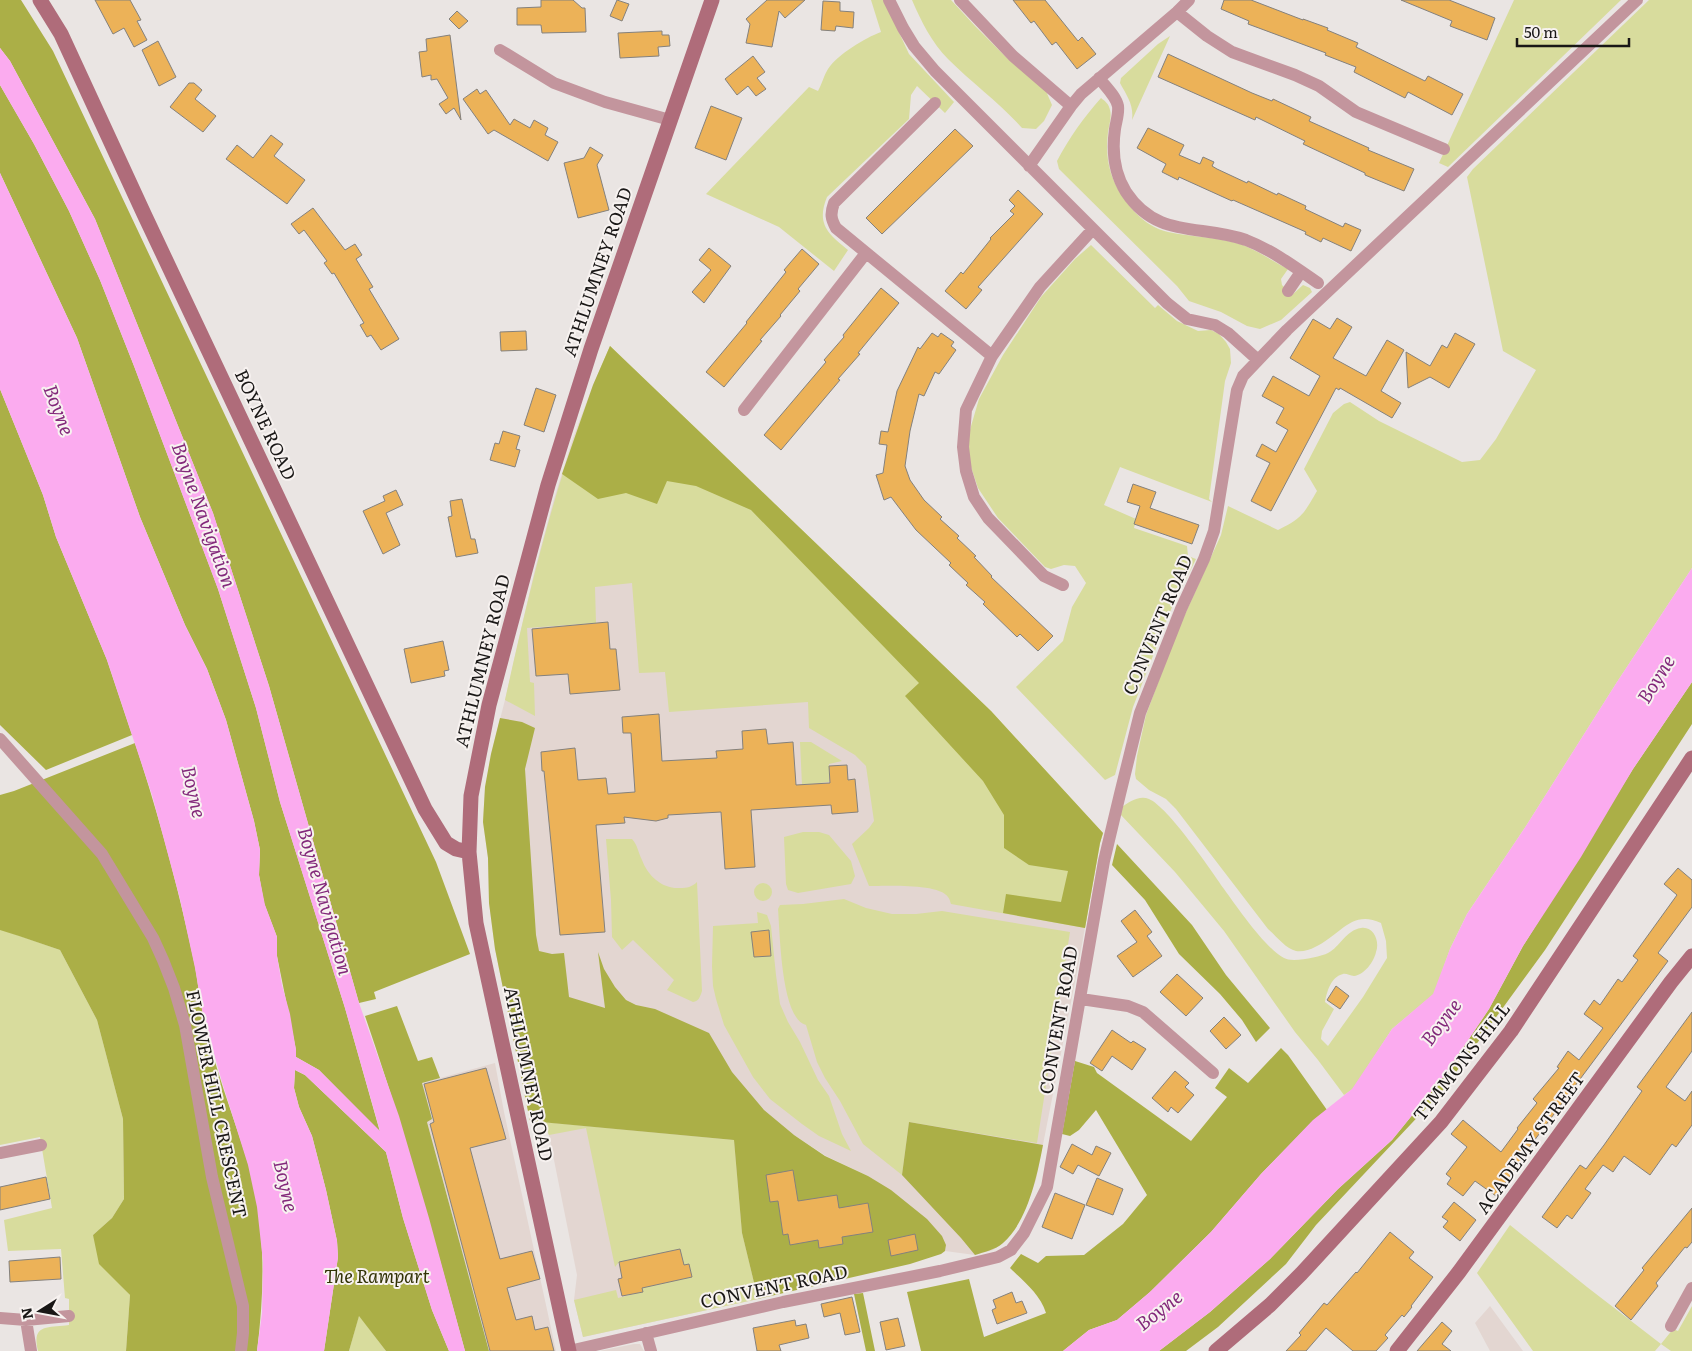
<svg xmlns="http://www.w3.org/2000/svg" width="1692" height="1351" font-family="Literata,serif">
<rect width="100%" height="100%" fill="#eae5e3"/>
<path fill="#e3d6d1" d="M610,346L991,711L1103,833L1100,843L1077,972L1036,1180L1026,1207L1014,1229L1003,1243L993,1250L975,1255L945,1251L946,1245L868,1176L826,1156L794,1135L742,1233L758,1299L583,1337L574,1300L577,1275L549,1135L543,1122L530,1121L495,949L489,903L488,858L483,822L485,787L491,754L505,700L535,569L554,499L573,438L593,385Z
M495,1063L504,1112L556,1351H489L427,1122L422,1083Z
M1490,1306L1523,1351H1490L1475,1323Z
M634,1344H640L644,1351H599Z"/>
<path fill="#d8dc9d" d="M871,0H884L909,54L954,102L945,113L917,86L911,95L909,119L827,197C816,224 828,234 848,250L834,271L779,227L706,194L809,87L818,91C822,84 824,75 828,69C838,54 865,38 881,32Z
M912,0H951L975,26L1008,59L1046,91L1052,105L1044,121L1036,129L1022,128C1000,103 972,83 948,59C932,43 921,21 912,0Z
M1514,0H1621L1448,167L1439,163Z
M1649,0H1692V568L1617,682L1526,826L1467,914L1450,949L1434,994L1392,1029L1353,1089L1344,1095L1318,1060L1295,1032L1224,931L1175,872L1120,814L1121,808C1129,802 1139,795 1149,799C1168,807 1211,870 1224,889C1237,907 1265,948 1284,958C1292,963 1320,957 1328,953C1340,947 1346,930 1361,928C1374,926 1380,942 1376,952C1374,962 1364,975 1354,976C1350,976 1346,973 1343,974C1331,977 1327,991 1325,1002L1334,1009L1322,1031L1321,1039L1328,1046L1363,997L1387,958L1386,941L1381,923C1351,909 1340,936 1315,947C1310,950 1302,952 1296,951C1286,949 1276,936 1268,929L1176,809L1166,799L1149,790L1136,779L1135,774L1137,756L1146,715L1176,634L1221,535L1228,506L1278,530C1302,518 1303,515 1317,491L1304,469L1333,413L1344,404L1350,402L1379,421L1462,462L1480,460L1496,439L1536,370L1503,351L1467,177L1473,169Z
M1170,36L1132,120C1134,105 1127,96 1120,83L1121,78L1158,44Z
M1101,98C1105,101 1109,104 1110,110C1112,117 1109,125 1108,132C1106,149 1107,165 1114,181C1124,203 1144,227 1168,232C1192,237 1217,237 1240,244C1257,250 1272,261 1288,269L1281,279L1282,285L1292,295L1303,285L1310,288L1312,292L1281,320L1260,329L1247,326L1221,312L1189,301L1177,286L1059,169L1057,161C1069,138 1084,117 1101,98Z
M1091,245L1155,308L1158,305L1177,321L1198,331L1211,330L1219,334L1226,342L1230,349L1231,363L1225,381L1209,499L1212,502L1120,467L1104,505L1136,519L1134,528L1187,546L1188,556L1196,559L1172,607L1133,707L1115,775L1105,780L1016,687L1063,641L1072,607L1086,583L1075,566L1064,565L1051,569L1045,567L998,518L978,488L969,461V433L979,399L1003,355L1041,297L1075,259Z
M610,346L991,711L1103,833L1100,843L1085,928L951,904C950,902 950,899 948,897C939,883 885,886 869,886L852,844L869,828L874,821L866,766L855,755L809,728L808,702L669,712L665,672L639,673L632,583L595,587L596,623L527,628L530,682L534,683L535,716L505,700C532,578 560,461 610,346Z
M800,742H811L842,761L829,764V782L802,785Z
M803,832H819L829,835L851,861L855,876L851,884L798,893L788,890L786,884L784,837Z
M606,839H632C638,846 638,852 642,860C648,876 662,889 680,888C687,888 692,887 697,882L702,991C700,997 699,1001 693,1002L667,990L674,980L633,940L622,950L612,937L611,900Z
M754 892a9 9 0 1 1 18 0a9 9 0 1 1-18 0Z
M844,899L866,908L892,914H916L942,911L1070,932L1037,1143L909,1122L902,1175L863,1144L840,1101L825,1078L817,1062L806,1025C781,1019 780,933 778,909L780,905L803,904Z
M757,912L767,915L771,926L776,975L780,1004L788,1022L800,1042L818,1080L829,1096L842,1134L851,1151L819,1136L802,1124L770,1099L753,1077L724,1025L716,999L713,986L712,966L713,926L758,923Z
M0,929L60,950L97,1020L123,1119L124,1199L112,1218L93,1235L117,1281L130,1295L126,1351H38C31,1323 49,1328 69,1325V1299L65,1298L61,1249L8,1251L4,1220L52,1208L40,1137L0,1145Z
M543,1122L734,1140L742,1233L758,1299L583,1337L574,1300L616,1290L618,1298L642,1292V1288L692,1277L689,1264L684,1265L680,1249L619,1262L615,1267L586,1128L549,1135Z
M1510,1225L1587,1287L1661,1344L1673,1329L1678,1331L1692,1306V1351H1671L1661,1344L1655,1351H1533L1477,1273Z
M359,1315L386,1351H349Z"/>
<path fill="#abaf47" d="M0,0H21L53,51L436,862L470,954L374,992L376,999L359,1003L269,686L213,513L95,219L10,61L0,48Z
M0,85L34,144L69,211L100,280L134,366L218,589L256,708L280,802L345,1008L380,1132L319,1070L296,1057V1050L277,956V937L264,903L259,875L260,850L254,821L226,720L207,669L185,625L140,517L77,338L0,173Z
M610,346L991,711L1103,833L1100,843L1085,928L1003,913L1006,894L1061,902L1068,871L1029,865L1004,848V815L983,781L905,696L919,683L751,510L696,486L667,481L657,504L626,493L598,499L562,474L593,385Z
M0,389L43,495L56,537L107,660L132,735L46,770L0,725Z
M1692,682V724L1545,950L1443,1090L1316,1225L1286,1264L1218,1327L1186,1351H1159L1210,1312L1270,1259L1338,1189L1392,1140L1444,1076L1489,1009L1523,946L1633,769Z
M500,718L522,722L535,728L525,769L536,935L539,951L552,954L564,953L569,997L605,1008L598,952L604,969L615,987L626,1000L636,1005L655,1009L709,1033L732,1072L764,1110L794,1135L825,1156L868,1176L891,1190L927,1219L942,1236L946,1245L945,1251L941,1254L910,1264L758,1299L742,1233L734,1140L530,1121L495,949L489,903L488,858L483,822L485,787L491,754Z
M135,743C159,816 179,890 195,966C198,982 199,998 203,1014C213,1065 233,1114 248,1163C266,1224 265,1288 257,1351H126L130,1295L99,1264L93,1235L112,1218L124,1199L123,1119L97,1020L60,950L19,936L0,930V795L14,791Z
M1117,844L1192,925L1226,975L1270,1028L1256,1042L1242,1020L1220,994L1179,954L1145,900L1112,865Z
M397,1006L418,1061L432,1057L440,1078L422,1083L432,1119L427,1122L489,1351H465C434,1238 403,1126 365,1016Z
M1281,1048L1288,1055L1327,1110L1313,1121L1261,1174L1211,1232L1150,1292L1117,1320L1089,1330L1063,1351H921L907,1292L969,1279L984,1337L1046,1313C1040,1294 1024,1282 1010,1268L1021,1254L1038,1263L1046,1256L1084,1255L1123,1224L1147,1195L1096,1110L1079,1130L1070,1136L1062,1134L1075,1061L1094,1067L1097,1073L1191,1141L1227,1097L1215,1088L1229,1068L1248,1083Z
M295,1070L305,1075L386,1152L403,1218L432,1310L449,1351H386L359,1316L349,1351H324L338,1257L337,1241L326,1190L312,1136L299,1107L294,1088Z
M909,1122L1043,1145C1037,1176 1028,1221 1003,1243C995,1250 984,1252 975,1255L961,1238L902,1175Z
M863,1293L875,1351H866L854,1294Z"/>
<path fill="#fbabef" d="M0,48L10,61L95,219L213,513L269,686L359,1003L399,1116L429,1218L465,1351H449L432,1310L403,1218L386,1152L305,1075L295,1070L294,1088L299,1107L312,1136L326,1190L337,1241L338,1257L324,1351H257L262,1313L263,1262L257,1207L248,1165L222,1082L203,1015L195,968L180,899L152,795L107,660L56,537L43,495L0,389V173L77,338L140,517L185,625L207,669L226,720L254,821L260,850L259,875L265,905L277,937V956L282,985L290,1014L296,1050V1057L319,1070L380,1131L345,1008L280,802L256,708L218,589L134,366L100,280L69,211L34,144L0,85Z
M1692,568V682L1633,769L1581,857L1523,946L1489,1009L1444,1076L1392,1140L1338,1189L1270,1259L1210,1312L1159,1351H1063L1089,1330L1117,1320L1150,1292L1211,1232L1261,1174L1313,1120L1352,1089L1392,1029L1433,994L1450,949L1467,914L1526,826L1617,682Z"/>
<path fill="#ecb258" stroke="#84817d" d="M95,0H130L141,20L137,21L147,40L134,47L124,28L113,34Z
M541,0H573L582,8H585L586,32L542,33L541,25H517V8L541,7Z
M617,0L629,4L622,21L610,16Z
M767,0H805L785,18L779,11L772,47L746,43L750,24L746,19Z
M1013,0H1045L1078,41L1082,37L1096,54L1077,69L1056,42L1052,45L1034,21L1031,23Z
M1224,0H1251L1303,20V19L1328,28L1327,30L1358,43L1356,47L1425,81L1428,76L1463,94L1452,115L1408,92L1405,98L1354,72L1356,67L1325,55L1326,53L1248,24L1249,21L1221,9Z
M1401,0H1449L1495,18L1487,40L1450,26L1452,21Z
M823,1L840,2V11L854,12L853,28L836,26L835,31L821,30Z
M457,11L468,21L459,29L449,19Z
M662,31V35H669L670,46L658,47L659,56L620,58L618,33Z
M450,35L459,105L461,120L454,108L446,114L439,104L448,98L437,79L431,80V75L422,77L419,52L427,51L426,39Z
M158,41L176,77L159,86L142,50Z
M1168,54L1252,93L1272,101L1273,99L1311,117L1309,121L1369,148L1368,150L1414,169L1404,191L1365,175V173L1303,144L1305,141L1256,117L1255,120L1158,77Z
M753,56L765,72L757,78L766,89L756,96L748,86L737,95L725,79Z
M189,83H194L202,90L195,99L216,116L203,132L170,107Z
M477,89L480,94L486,90L510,125L514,119L530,128L534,120L548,128L545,135L558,142L548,161L494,130L488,134L463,99Z
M711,106L742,118L726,160L695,148Z
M1148,128L1184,145L1179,155L1200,164L1203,157L1214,162L1212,166L1217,169L1247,183L1248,181L1277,195L1278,193L1306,206L1305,209L1343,227L1345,223L1361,230L1351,251L1323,238L1321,242L1305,234L1306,232L1233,200L1232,201L1179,177L1178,180L1162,172L1166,164L1137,148Z
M955,129L973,146L882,234L866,218Z
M271,135L283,144L274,156L305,180L287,204L226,159L237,145L253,158Z
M590,147L603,155L597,165L609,210L578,218L564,163L584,158Z
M1018,190L1043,214L978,287L982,290L966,309L945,291L961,272L963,274L991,239L990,238L1014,214L1010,211L1015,206L1009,200Z
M313,208L345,250L355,244L362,255L356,259L373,287L369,289L399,339L381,350L371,335L367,337L360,325L364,323L334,273L332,274L324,263L327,261L304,230L299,234L291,224Z
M709,248L731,266L704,303L692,292L711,270L699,260Z
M802,249L819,264L798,289L800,291L780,315L781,316L760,340L762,341L724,387L706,372L747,323L746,322L786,272L784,270Z
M881,288L899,303L858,353L860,354L838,379L840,380L781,450L764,435L826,362L824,360L844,337L843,335Z
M1337,318L1352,327L1333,358L1366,376L1387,340L1404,350L1381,391L1401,403L1392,418L1340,388L1339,390L1336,388L1271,511L1251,501L1270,463L1256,456L1262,444L1276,452L1288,430L1276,423L1284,408L1262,396L1273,376L1309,396L1320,376L1290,358L1313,319L1330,329Z
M526,331L527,350L501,351L500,332Z
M932,333L938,337L941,333L954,342L951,346L956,350L939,374L935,372L924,396L919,394L910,431L905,466L910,480L924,500L942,517L940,519L959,536L957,538L976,556L974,557L992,576L991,577L1053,636L1038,651L1020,634L1017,637L983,604L985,602L966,585L968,583L949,565L951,563L916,530L891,497L884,500L876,475L883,473L887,445L879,444L881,431L888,432L897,391L918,347L920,349Z
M1455,333L1475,344L1449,388L1430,377L1408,388L1406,352L1430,366L1442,345L1447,348Z
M536,388L556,395L544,432L524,425Z
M503,431L520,436L516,449L520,450L515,467L490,460L495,443L499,444Z
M1133,484L1156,492L1150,508L1199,525L1192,544L1134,524L1140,506L1127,502Z
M396,490L403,505L386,513L400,545L383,554L363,511L385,501L383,496Z
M462,499L471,539H475L478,553L456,557L448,517L452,516L450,501Z
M608,622L610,649H616L620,690L570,694L568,674L536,676L532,629Z
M443,641L449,670L444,671L445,676L411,683L404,649Z
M659,714L662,761L717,758L716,751L743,749L742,731L766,729L768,744L793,742L796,785L830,783L829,766L847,765L848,780L855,779L858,812L832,814L831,805L751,810L755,867L725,869L721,812L668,815V818L656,821L624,817L625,823L596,825L605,932L560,935L544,771H542L541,752L575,748L578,780L606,778L608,794L635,792L631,733H623L622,717Z
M1678,868L1692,880V907L1658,953L1668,961L1528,1149L1529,1150L1496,1196L1475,1181L1463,1196L1447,1184L1451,1178L1446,1174L1467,1147L1451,1134L1463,1120L1501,1152L1518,1129L1517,1128L1537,1103L1533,1099L1559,1068L1557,1067L1568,1051L1579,1060L1603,1028L1584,1014L1594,1000L1600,1005L1618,979L1622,982L1638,960L1633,956L1677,895L1664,884Z
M1135,910L1152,932L1147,936L1162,956L1133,977L1117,956L1137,942L1121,921Z
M769,930L771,956L754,957L751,932Z
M1177,974L1203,998L1186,1016L1160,992Z
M1336,986L1349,996L1340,1009L1327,1000Z
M1692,1012V1051L1666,1087L1685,1101L1692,1091V1125L1676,1147L1672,1144L1650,1175L1624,1156L1613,1172L1603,1165L1585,1189L1591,1193L1572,1219L1567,1215L1557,1228L1542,1217L1580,1165L1586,1169L1604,1145L1642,1091L1637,1087Z
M1224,1017L1241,1035L1226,1049L1210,1031Z
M1112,1030L1131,1043L1133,1041L1146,1049L1132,1070L1112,1056L1102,1071L1090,1063Z
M486,1068L506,1139L470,1148L500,1259L532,1251L540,1279L507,1288L516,1320L532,1316L535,1330L548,1327L554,1351H490L430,1124L434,1122L424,1084Z
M1175,1071L1189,1083L1185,1087L1194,1095L1178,1113L1171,1107L1168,1112L1152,1098Z
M1072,1144L1092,1155L1096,1146L1111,1153L1099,1176L1078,1165L1073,1174L1060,1167Z
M793,1170L798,1201L837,1195L839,1208L868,1203L873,1232L842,1237L843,1244L819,1248L818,1240L790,1245L788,1234L783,1235L778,1201L770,1202L766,1175Z
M46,1177L50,1199L0,1210V1187Z
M1097,1178L1123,1189L1113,1215L1086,1205Z
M1055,1193L1085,1205L1072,1239L1042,1227Z
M1454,1202L1476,1220L1460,1241L1443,1227L1448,1221L1442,1217Z
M1692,1208V1242L1687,1248L1685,1247L1656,1283L1658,1286L1631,1320L1615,1306L1644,1270L1642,1268Z
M1390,1232L1414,1252L1409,1258L1433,1277L1411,1306L1412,1307L1404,1317L1402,1315L1385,1335L1388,1338L1376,1351H1353L1326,1328L1306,1351H1286L1301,1335L1299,1333L1324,1303L1327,1305L1356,1272L1357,1273Z
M915,1234L918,1250L891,1256L888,1240Z
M680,1249L684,1265L689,1264L692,1277L642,1288L643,1292L622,1296L618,1279L622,1278L619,1262Z
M60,1257L61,1279L10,1282L9,1261Z
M1012,1292L1016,1303L1022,1301L1027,1313L997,1324L992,1310L996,1308L993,1300Z
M852,1297L860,1332L845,1335L840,1313L824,1317L821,1304Z
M898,1318L905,1346L886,1350L880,1322Z
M795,1320L796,1326L806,1324L809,1338L779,1345L781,1351H757L753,1328Z
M1442,1322L1452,1331L1442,1344L1451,1351H1417Z"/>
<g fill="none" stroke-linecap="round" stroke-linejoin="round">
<path stroke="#c3959d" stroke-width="12" d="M889,0L903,28L914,46L935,71L1167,303L1187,319L1215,325L1228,333L1258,360
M960,0L1013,56L1071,106
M1177,12L1207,36L1232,52L1295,75L1319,86L1356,112L1444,149
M500,50L554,83L605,102L670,120
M1099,78C1105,86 1116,96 1118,106C1119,114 1116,122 1115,129C1112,150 1114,173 1126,192C1157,239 1200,224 1246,240C1272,250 1295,267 1318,283
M935,103L834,203C830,214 831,219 836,228L992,356
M1029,166L1071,106L1081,94L1177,12L1189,0
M1288,291L1301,272
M744,410L866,253
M1063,585L1044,576L988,518L974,497L966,471L963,447L966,410L992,356L1040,287L1093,229
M0,739L102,854L153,938L163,960L174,988L185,1025L212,1177L243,1306V1333L241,1351
M1081,999L1128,1006L1143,1012L1213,1073
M0,1153L41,1145
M0,1318L26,1320L69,1316
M26,1320L31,1351
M1671,1326L1692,1288
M646,1333L651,1351
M569,1351L783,1302L940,1271L998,1257L1011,1250L1024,1233L1047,1187L1104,861L1120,794L1140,713L1181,609L1204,559L1214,531L1237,390L1243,376L1287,330L1637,0"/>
<path stroke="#af6c7a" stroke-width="15" d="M40,0L61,34L144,214L425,809L446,843L456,849L469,852
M569,1351L476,923L469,852L471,796L489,705L548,485L591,349L712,0
M1216,1351L1270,1305L1301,1274L1441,1122L1511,1031L1692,758
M1397,1351L1459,1272L1671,982L1692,956"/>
</g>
<g text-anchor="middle" stroke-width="4" stroke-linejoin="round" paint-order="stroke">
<g font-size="18" fill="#191716" stroke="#f7f2f0">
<text transform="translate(598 272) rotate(-71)" y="6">ATHLUMNEY ROAD</text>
<text transform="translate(265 425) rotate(65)" y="6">BOYNE ROAD</text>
<text transform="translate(1158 625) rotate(-67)" y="6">CONVENT ROAD</text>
<text transform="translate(483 661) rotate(-76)" y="6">ATHLUMNEY ROAD</text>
<text transform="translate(1059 1020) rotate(-80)" y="6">CONVENT ROAD</text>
<text transform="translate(1462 1062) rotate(-52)" y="6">TIMMONS HILL</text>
<text transform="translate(528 1074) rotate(78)" y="6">ATHLUMNEY ROAD</text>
<text transform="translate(216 1104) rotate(78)" y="6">FLOWER HILL CRESCENT</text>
<text transform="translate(1531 1143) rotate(-54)" y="6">ACADEMY STREET</text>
<text transform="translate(774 1287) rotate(-12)" y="6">CONVENT ROAD</text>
</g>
<g font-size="18" font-style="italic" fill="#313205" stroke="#f7f2f0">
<text x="377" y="1283">The Rampart</text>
</g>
<g font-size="19" font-style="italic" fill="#83297b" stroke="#f7f2f0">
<text transform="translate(59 410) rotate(69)" y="7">Boyne</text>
<text transform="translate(204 515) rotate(70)" y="7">Boyne Navigation</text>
<text transform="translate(1656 679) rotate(-58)" y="7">Boyne</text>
<text transform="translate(194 792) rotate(77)" y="7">Boyne</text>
<text transform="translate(325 901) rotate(74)" y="7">Boyne Navigation</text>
<text transform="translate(1441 1022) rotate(-53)" y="7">Boyne</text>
<text transform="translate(286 1186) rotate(77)" y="7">Boyne</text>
<text transform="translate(1159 1310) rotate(-38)" y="7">Boyne</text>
</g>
</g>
<g transform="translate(40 1311) rotate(259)" stroke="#f7f2f0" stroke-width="4" paint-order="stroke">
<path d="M0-4L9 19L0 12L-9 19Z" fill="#191716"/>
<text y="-8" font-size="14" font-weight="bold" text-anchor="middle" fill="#191716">N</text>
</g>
<path d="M1517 38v8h112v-8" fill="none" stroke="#191716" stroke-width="2.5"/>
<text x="1524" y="38" font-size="15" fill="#191716" stroke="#f7f2f0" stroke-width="4" paint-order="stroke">50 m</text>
</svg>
